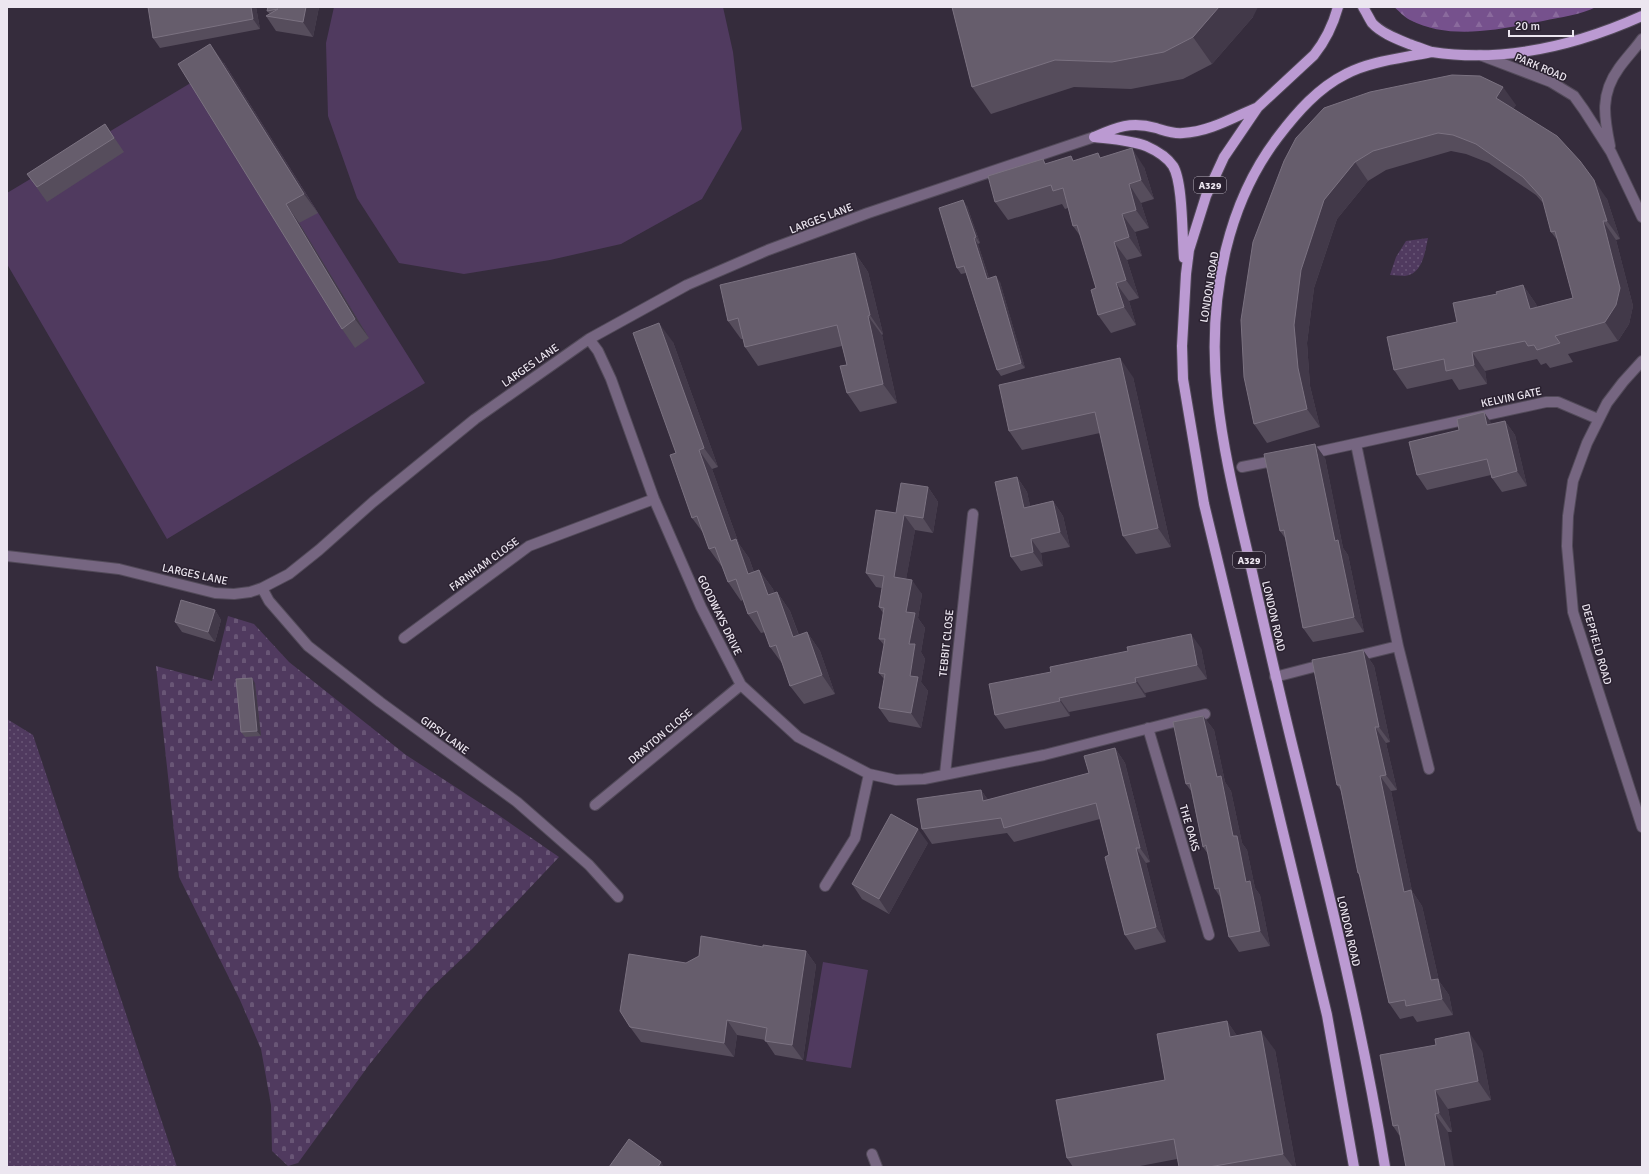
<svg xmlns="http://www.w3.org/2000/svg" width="1649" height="1174" font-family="Signika,sans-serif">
<defs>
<pattern id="forest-firs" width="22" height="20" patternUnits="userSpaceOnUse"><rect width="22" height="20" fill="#76518d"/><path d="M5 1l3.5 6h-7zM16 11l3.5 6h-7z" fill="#8a6a9d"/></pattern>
<pattern id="cemetery-stones" width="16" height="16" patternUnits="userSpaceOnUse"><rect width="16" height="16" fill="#503a5f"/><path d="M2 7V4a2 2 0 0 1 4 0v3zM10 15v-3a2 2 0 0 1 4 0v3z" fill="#695676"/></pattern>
<pattern id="park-dots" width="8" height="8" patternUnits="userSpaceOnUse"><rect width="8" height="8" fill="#503a5f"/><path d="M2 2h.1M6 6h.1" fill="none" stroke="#695676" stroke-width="1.8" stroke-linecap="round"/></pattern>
</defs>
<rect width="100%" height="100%" fill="#352c3c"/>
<path fill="url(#forest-firs)" d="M1394,7H1596C1580,15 1561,17 1543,21C1501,29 1451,41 1410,20C1404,17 1399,11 1394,7Z"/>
<path fill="url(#cemetery-stones)" d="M228,616L254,624L289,662L406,755L494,812L559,857L472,949L429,990L369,1065L298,1163L288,1166L272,1151L271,1105L261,1049L240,1000L179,877L156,666L212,681Z"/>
<path fill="url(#park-dots)" d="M1428,238C1425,251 1423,274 1405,276C1400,276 1395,275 1390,275L1396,257L1406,241Z
M7,719L33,735L177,1167H7Z"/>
<path fill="#503a5f" d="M334,7H723L733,52L742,129L702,199L621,244L550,260L464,274L399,263L357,198L328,116L326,43Z
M224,63L425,383L167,539L7,264V193Z
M823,962L868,970L851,1068L806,1061Z"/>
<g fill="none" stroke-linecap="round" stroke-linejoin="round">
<defs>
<path id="minor" d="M1480,55L1551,82L1574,96L1584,110L1611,152L1642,217
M1610,146C1604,117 1600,94 1619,68C1626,58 1635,49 1642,39
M589,339L598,351L611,379L654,499L701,607L741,685L798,737L869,774L896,780L924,779L1044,755L1205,714
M1642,361L1623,382L1607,403L1587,443L1573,481L1568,516L1567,546L1573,612L1642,827
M1356,444L1398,646L1429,769
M1308,454L1546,402H1558L1598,419
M1242,467L1278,460
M7,556L119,569L215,593L234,594L250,592L262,588L289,574L319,550L373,502L475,419L589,339L687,285L768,250L868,213L1094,137
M262,588L269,601L308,646L380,702L517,802L589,865L618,897
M404,638L529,546L654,499
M1353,657L1398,646
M1275,677L1325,664
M1148,728L1209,935
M945,774L973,514
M595,805L741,685
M825,886L855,838L869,774
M872,1154L877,1167"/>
<path id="major" d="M1338,7C1333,25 1326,40 1314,55L1258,107L1224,157L1206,196L1189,250L1186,274L1182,346L1183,379L1204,504L1327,1015L1354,1167
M1363,7C1366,12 1369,18 1372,23C1381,33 1397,39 1409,44C1416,46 1424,50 1432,52C1503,63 1577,45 1642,16
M1094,137C1111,139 1130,140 1146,146C1155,150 1167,157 1173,166C1183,182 1182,236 1184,258
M1094,137C1117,127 1131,121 1156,128C1166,131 1173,134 1183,133C1209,132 1234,117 1258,107
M1385,1167C1363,1031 1330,897 1297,764C1280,697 1265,630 1250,563C1225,455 1199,361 1226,249C1236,208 1252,171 1278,137C1297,112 1318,88 1346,74C1370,61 1404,58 1431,52"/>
</defs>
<use href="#minor" stroke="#524a59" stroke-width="12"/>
<use href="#major" stroke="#524a59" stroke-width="12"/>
<use href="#minor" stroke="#766681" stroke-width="10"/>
<use href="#major" stroke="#bb9ad2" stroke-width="10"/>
</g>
<path fill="#564d5c" d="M256,7L260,29L160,48L153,38Z
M268,7H319L313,37L276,31L266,16L270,14L267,11Z
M952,7L1253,17L1212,64L1183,79L1131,89L1074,87L991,114L972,87Z
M224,63L318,213L299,223L369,338L355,348L342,329L178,64Z
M1516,105L1513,109L1607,199L1620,239L1616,240L1633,306L1629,324L1618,341L1568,354L1573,362L1550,368L1546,363L1541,365L1537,359L1485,371L1487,384L1459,390L1452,379L1407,389L1394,370L1457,322L1497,294L1523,285L1536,304L1537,307L1573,298L1558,241L1551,232L1544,204L1536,195L1489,163L1466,154L1451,151L1386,170L1368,181L1337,219L1314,288L1307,343L1310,386L1320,427L1267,443L1254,424L1284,161Z
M105,124L124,152L47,202L27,174Z
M1101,158L1144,167L1154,199L1141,203L1149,228L1135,232L1142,256L1127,260L1139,298L1129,301L1136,325L1111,333L1098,315L1096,288L1081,237L1073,226L1068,208L1065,209L1062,204L1008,220L995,202L1046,164Z
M967,206L980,243L978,244L989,278L1000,282L1025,368L1001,376L997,370L966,273L961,274L957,268Z
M855,253L868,272L883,334L882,335L897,403L860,412L847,393V365L842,346L758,366L745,347L743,339H741L728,321Z
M673,342L718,467L712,469L739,544L749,558L754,572L759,570L773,589L774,593L777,592L790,611L799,635L807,632L820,651L835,694L804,704L790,686L784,666L770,647L765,632L761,633L748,614L743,600L741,601L728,582L722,567L709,549L704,534L692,518L676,453Z
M1133,377L1171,547L1136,554L1123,536L1100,433L1022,450L1009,431Z
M1505,421L1515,435L1527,486L1502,492L1492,478L1491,475L1427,490L1417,475L1492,424Z
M1325,458L1343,548L1348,555L1364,632L1313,642L1303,628L1285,538L1280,531Z
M1017,477L1027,492L1030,506L1053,501L1063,516L1070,547L1041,553L1043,566L1021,571L1011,557Z
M928,487L938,502L933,533L915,530L906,579L922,594L918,618L925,628L921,652L925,659L921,682L928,691L921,728L889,722L879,708L884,679L879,673L884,645L879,639L883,613L879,607L882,588L876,587L866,573L896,513Z
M215,610L221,620L215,642L182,632L175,622Z
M1201,648L1207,679L1145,693L1146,697L1069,712L1070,716L1005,729L995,715Z
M1363,650L1374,666L1390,742L1386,743L1397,790L1391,791L1412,891L1422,906L1439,981L1449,995L1453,1015L1417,1022L1413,1016L1400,1019L1389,1003L1360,877L1358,873L1341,791L1337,785Z
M255,683L261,736L245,737L241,732Z
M1203,716L1214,730L1225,782L1231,791L1242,843L1247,850L1255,888L1260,895L1270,946L1239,952L1229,937L1220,897L1215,889L1208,854L1203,847L1191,791L1186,784Z
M1115,748L1125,763L1150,862L1146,863L1166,942L1135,950L1125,935L1109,855L1100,819L1014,842L1007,833L932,844L922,829L981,790L988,800L1089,773Z
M928,843L889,914L862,899L852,884Z
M763,947L806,951L816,965L803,1060L775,1055L765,1040L737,1035L734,1057L641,1042L630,1027Z
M1227,1021L1237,1036L1275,1050L1296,1167H1179L1177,1159L1135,1167H1073L1067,1158L1165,1080Z
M1482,1051L1491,1100L1448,1109L1452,1132H1448L1399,1135L1393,1126Z"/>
<path fill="#423949" d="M251,7H256L260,29L253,19Z
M306,7H319L313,37L303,22Z
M1219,7H1258L1253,17L1212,64L1193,37Z
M210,44L224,63L318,213L304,194Z
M1503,87L1516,105L1509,117L1496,98Z
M1132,148L1144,167L1154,199L1141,180Z
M1355,162L1368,181L1337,219L1314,288L1307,343L1310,386L1320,427L1307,409L1298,368L1294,325L1301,270L1324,200Z
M1594,180L1607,199L1620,239L1607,221Z
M1129,184L1141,203L1149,228L1136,210Z
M963,200L967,206L980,243L976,237Z
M286,204L299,223L369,338L355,319Z
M1122,214L1135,232L1142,256L1129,237Z
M1603,221L1616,240L1633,306L1629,324L1618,341L1605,322Z
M974,238L978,244L991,285L987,279Z
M1114,242L1127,260L1139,298L1126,280Z
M855,253L868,272L883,334L870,315Z
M996,276L1000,282L1025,368L1021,363Z
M1116,283L1129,301L1136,325L1124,307Z
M1523,285L1536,304L1543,327L1530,309Z
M868,316L882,335L897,403L883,384Z
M659,323L673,342L718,467L704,448Z
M1472,352L1485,371L1487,384L1474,365Z
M1120,358L1133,377L1171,547L1158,528Z
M1484,412L1494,427L1487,425Z
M1505,421L1515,435L1527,486L1517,471Z
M1315,444L1325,458L1343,548L1348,555L1364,632L1354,617L1335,541Z
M699,450L712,469L739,544L749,558L761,593L748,574L731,541Z
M1017,477L1027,492L1034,522L1024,508Z
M928,487L938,502L933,533L923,518Z
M1053,501L1063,516L1070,547L1060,532Z
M904,515L915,530L904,591L894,577Z
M1031,539L1041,553L1043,566L1033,552Z
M759,570L773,589L782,614L768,595Z
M912,580L922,594L918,618L925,628L921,652L925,659L921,682L928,691L921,728L911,713L910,676L906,612Z
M777,592L790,611L806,656L793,637Z
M215,610L221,620L215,642L208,632Z
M807,632L820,651L835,694L822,675Z
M1191,634L1201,648L1207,679L1197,665Z
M1363,650L1374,666L1390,742L1379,727Z
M252,678L255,683L261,736L257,731Z
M1135,678L1145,693L1146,697L1136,682Z
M1059,698L1069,712L1070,716L1060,701Z
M1203,716L1214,730L1225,782L1231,791L1242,843L1247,850L1255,888L1260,895L1270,946L1260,931L1217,777Z
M1375,727L1386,743L1397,790L1386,775Z
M1115,748L1125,763L1150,862L1140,848Z
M1380,776L1391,791L1412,891L1422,906L1439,981L1449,995L1453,1015L1442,999L1431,980L1404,892Z
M981,790L991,804L983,801Z
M918,829L928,843L889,914L879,899Z
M1136,848L1146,863L1166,942L1156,927Z
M806,951L816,965L803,1060L792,1045Z
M727,1020L737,1035L734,1057L724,1043Z
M1227,1021L1240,1040L1230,1037Z
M1261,1031L1275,1050L1296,1167H1293L1283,1154Z
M1469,1032L1482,1051L1491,1100L1478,1081Z
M1435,1090L1448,1109L1452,1132L1439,1113Z
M1435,1114L1448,1132L1454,1167H1445Z
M661,1162L664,1167H658Z"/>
<path fill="#665d6c" stroke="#7b7281" d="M148,7H251L253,19L153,38Z
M268,7H306L303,22L266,16L278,9L267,11Z
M952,7H1219L1193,37L1164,52L1112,62L1055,60L972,87Z
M210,44L304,194L286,204L355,319L342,329L178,64Z
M1452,75L1480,76L1503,87L1496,98L1557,136L1580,161L1594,180L1607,221H1603L1620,288L1616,305L1605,322L1555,336L1560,343L1537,350L1534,345L1528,346L1525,341L1472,352L1474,365L1446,371L1444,359L1394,370L1387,337L1457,322L1453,303L1497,294L1496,292L1523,285L1530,309L1573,298L1555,231L1551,232L1542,198L1523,177L1476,144L1453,135L1438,133L1373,151L1355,162L1324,200L1301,270L1294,325L1298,368L1307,409L1254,424L1244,377L1241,320L1253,242L1284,161L1296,138L1324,108L1370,92Z
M105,124L114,138L37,187L27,174Z
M1132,148L1141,180L1129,184L1136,210L1122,214L1129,237L1114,242L1126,280L1116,283L1124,307L1098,315L1091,290L1096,288L1077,225L1073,226L1063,188L1053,191L1051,185L995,202L988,176L1043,159L1045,164L1071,156L1073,161L1098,153L1100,158Z
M963,200L976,237L974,238L987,279L996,276L1021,363L997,370L964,266L957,268L939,208Z
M855,253L870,315L868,316L883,384L847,393L840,366L847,365L837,325L745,347L738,318L728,321L720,285Z
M659,323L704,448L699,450L731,541L736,539L748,574L759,570L768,595L777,592L793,637L807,632L822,675L790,686L776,645L770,647L757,611L748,614L736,579L728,582L715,547L709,549L697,516L692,518L670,455L676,453L633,333Z
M1120,358L1158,528L1123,536L1095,412L1009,431L999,385Z
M1484,412L1487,425L1505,421L1517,471L1492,478L1487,459L1417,475L1409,442L1459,430L1457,419Z
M1315,444L1335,541L1338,540L1354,617L1303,628L1284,530L1280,531L1264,454Z
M1017,477L1024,508L1053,501L1060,532L1031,539L1033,552L1011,557L995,482Z
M901,483L928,487L923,518L904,515L894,577L912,580L906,612L915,613L909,644H915L910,676L918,677L911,713L879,708L885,674L879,673L885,639H879L884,608L879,607L884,576L866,573L876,510L896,513Z
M181,600L215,610L208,632L175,622Z
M1191,634L1197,665L1135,678L1136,682L1059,698L1060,701L995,715L989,684L1051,672L1050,667L1128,651L1127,647Z
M1363,650L1379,727H1375L1386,775L1380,776L1404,892L1411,890L1431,980L1438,979L1442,999L1406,1006L1405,1000L1389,1003L1359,873H1358L1340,785H1337L1312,660Z
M252,678L257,731L241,732L236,679Z
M1203,716L1217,777L1221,776L1233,836H1237L1246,882L1250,881L1260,931L1229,937L1219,888L1215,889L1206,845L1203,847L1190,783L1186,784L1173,722Z
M1115,748L1140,848H1136L1156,927L1125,935L1105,857L1109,855L1096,803L1004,828L1001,818L922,829L917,799L981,790L983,801L1089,773L1084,756Z
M891,814L918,829L879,899L852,884Z
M701,936L763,947V945L806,951L792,1045L765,1041L767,1028L727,1020L724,1043L630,1027L620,1011L629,954L686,963L699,956Z
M1227,1021L1230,1037L1261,1031L1283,1154L1209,1167H1179L1174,1139L1067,1158L1056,1100L1165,1080L1157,1034Z
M1469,1032L1478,1081L1435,1090L1439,1113L1435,1114L1445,1167H1406L1398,1125L1393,1126L1380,1055L1436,1045L1435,1039Z
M629,1139L661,1162L658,1167H609Z"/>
<g text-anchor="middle" stroke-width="3" stroke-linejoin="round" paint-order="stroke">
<g fill="#2b2231" stroke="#b2abb7" stroke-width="1">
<rect x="1194" y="177" width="32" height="16" rx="3"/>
<rect x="1233" y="552" width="32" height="16" rx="3"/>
</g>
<g font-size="10" font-weight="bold" fill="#ece6f0">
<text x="1210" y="189">A329</text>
<text x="1249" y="564">A329</text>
</g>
<g font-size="11" fill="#ece6f0" stroke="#2b2231">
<text transform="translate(1541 67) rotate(23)" y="4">PARK ROAD</text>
<text transform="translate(821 218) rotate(-21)" y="4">LARGES LANE</text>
<text transform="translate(1209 287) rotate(-81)" y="4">LONDON ROAD</text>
<text transform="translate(530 365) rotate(-35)" y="4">LARGES LANE</text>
<text transform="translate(1511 397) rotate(-12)" y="4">KELVIN GATE</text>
<text transform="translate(484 564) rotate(-36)" y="4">FARNHAM CLOSE</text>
<text transform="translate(195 574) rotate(12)" y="4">LARGES LANE</text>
<text transform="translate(720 615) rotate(64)" y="4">GOODWAYS DRIVE</text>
<text transform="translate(1274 616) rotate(77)" y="4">LONDON ROAD</text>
<text transform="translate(946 643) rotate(-84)" y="4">TEBBIT CLOSE</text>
<text transform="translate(1597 644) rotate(74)" y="4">DEEPFIELD ROAD</text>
<text transform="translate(445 735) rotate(36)" y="4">GIPSY LANE</text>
<text transform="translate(660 736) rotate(-40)" y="4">DRAYTON CLOSE</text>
<text transform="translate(1190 828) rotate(74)" y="4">THE OAKS</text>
<text transform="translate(1349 931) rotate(77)" y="4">LONDON ROAD</text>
</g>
</g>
<rect width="1649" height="1174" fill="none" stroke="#ece6f0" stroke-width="16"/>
<path d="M1509 30v6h64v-6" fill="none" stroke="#ece6f0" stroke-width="2"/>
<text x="1515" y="30" font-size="12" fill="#ece6f0" stroke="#2b2231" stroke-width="3" paint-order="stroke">20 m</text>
</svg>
